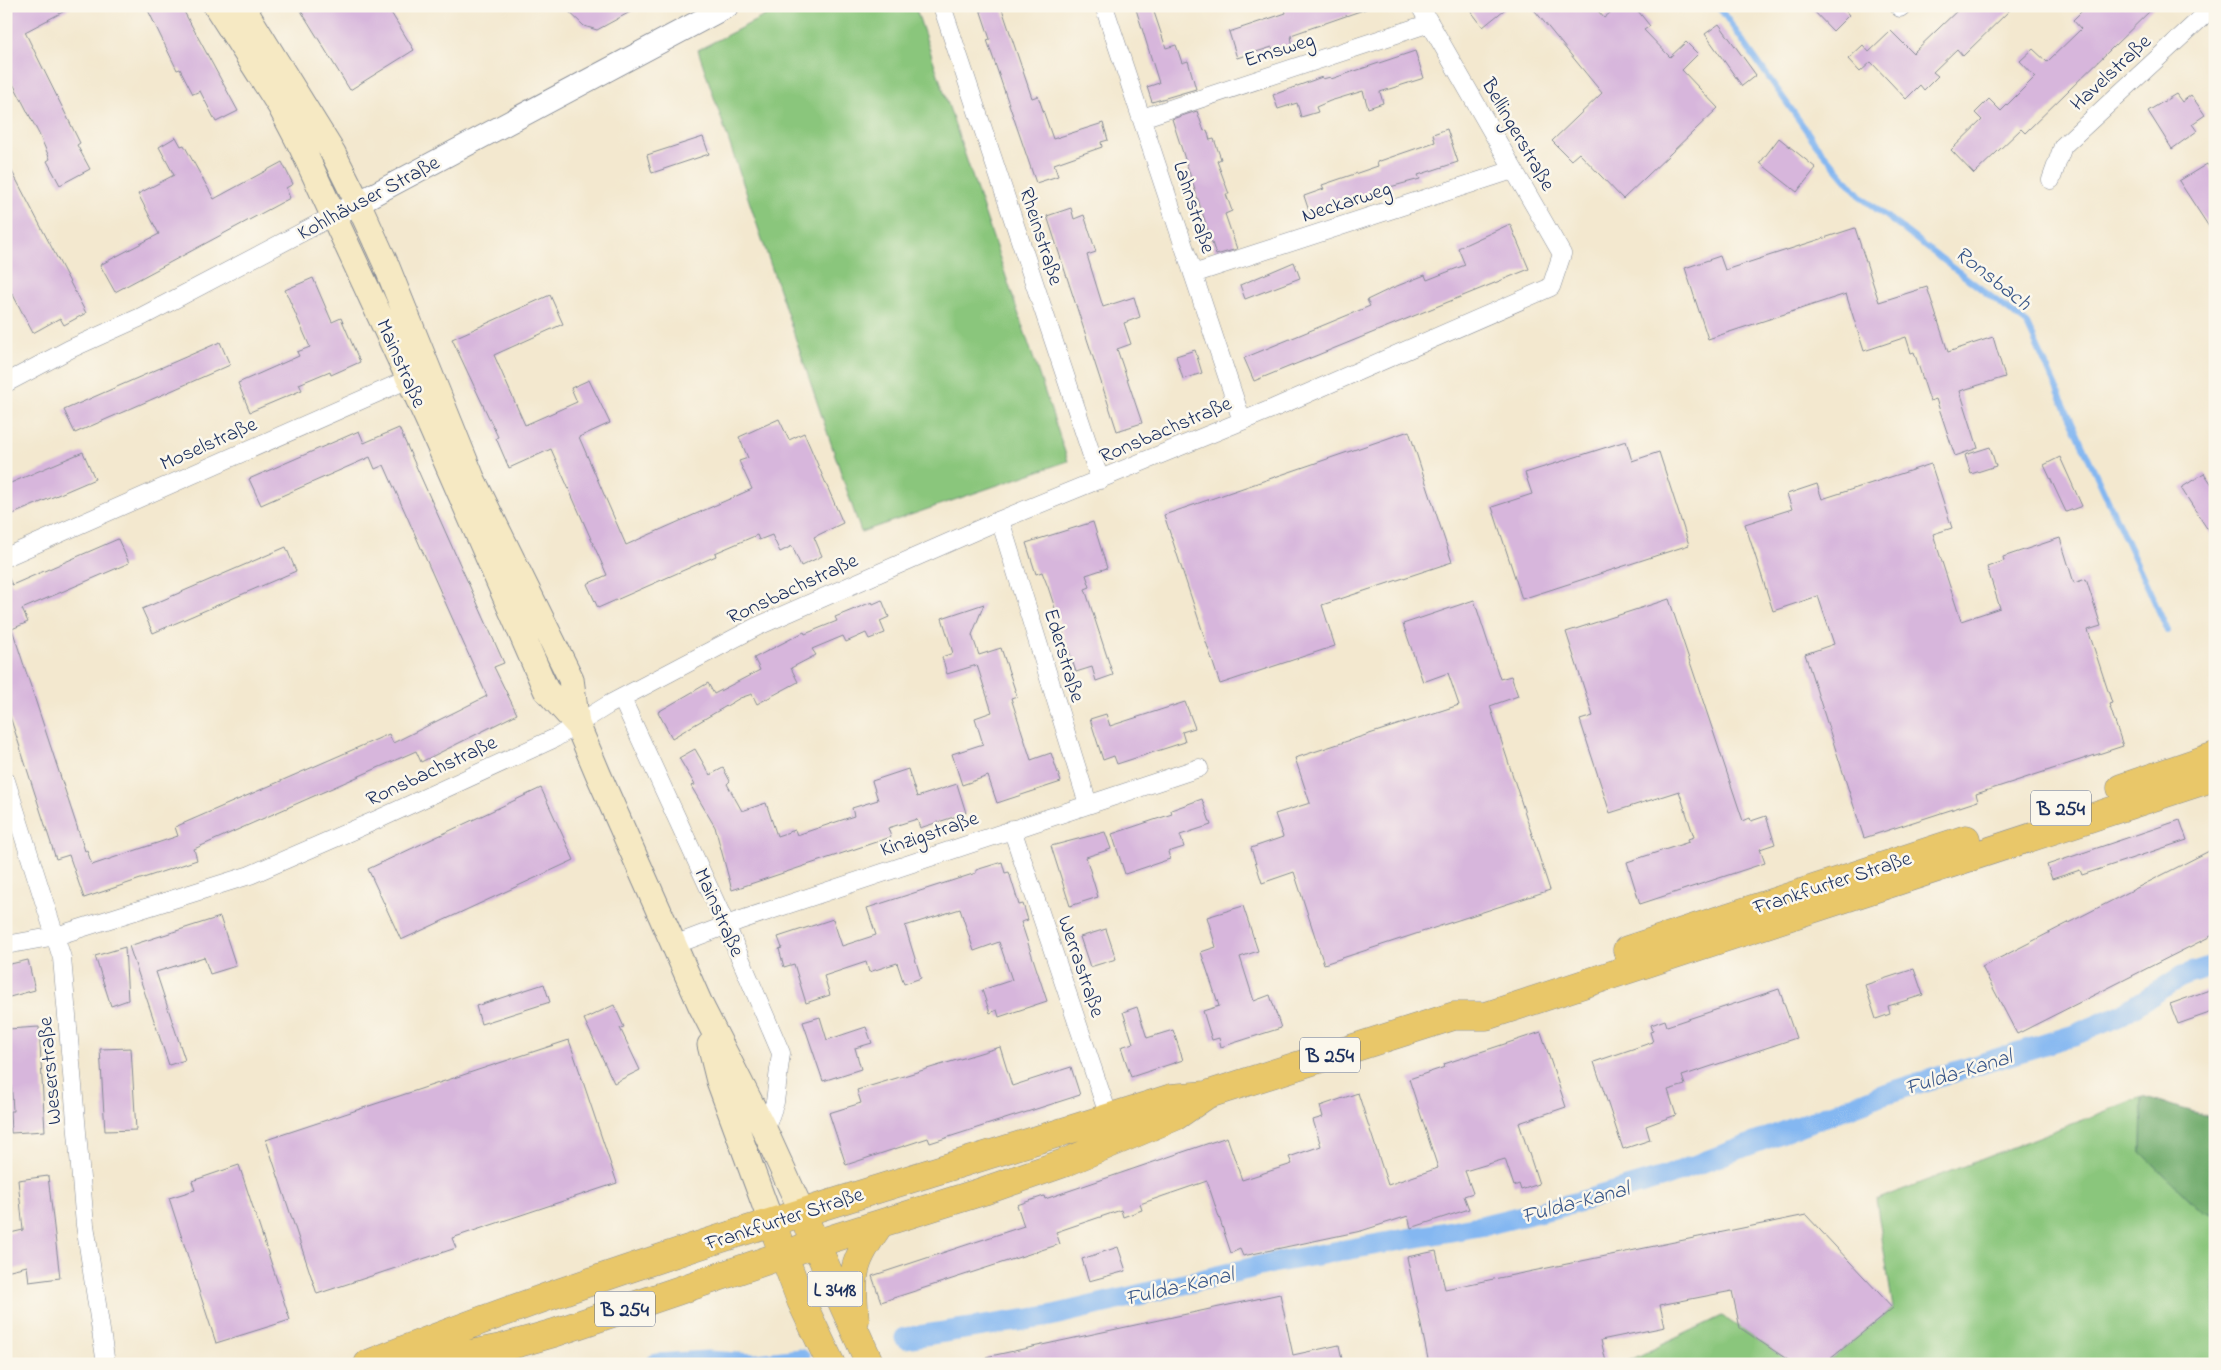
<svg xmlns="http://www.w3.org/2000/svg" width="2221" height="1370" font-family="'Indie Flower',sans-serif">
<rect width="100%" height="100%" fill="#fbf7ec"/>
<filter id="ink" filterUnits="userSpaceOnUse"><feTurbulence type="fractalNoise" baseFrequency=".02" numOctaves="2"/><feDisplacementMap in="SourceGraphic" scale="10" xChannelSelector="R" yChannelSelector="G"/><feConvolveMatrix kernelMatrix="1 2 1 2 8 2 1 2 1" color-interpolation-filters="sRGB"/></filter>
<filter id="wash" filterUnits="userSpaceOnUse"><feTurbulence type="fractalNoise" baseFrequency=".0096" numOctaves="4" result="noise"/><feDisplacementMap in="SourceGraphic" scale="20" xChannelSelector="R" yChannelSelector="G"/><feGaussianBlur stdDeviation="1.12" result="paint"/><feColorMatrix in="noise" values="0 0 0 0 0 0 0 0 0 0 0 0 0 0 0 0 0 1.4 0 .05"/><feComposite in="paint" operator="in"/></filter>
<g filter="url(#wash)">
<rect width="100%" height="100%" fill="#f3e8cf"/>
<path fill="#8ac67c" stroke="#527a6d" d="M784,6H915L1068,461L861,532L698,50Z
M2142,1097L2141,1152L2203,1212L2215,1214V1364H1824L1893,1308L1876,1200Z
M1722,1316L1794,1364H1622Z"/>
<path fill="#6fab6c" stroke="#456d65" d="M2142,1097L2215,1118V1214L2203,1212L2141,1152Z"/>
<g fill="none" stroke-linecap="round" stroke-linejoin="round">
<path stroke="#84b7f1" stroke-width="6" d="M1718,6L1816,144L1862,198L2027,324L2168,631"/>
<path stroke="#84b7f1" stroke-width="21" d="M905,1338L1050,1316L1272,1263L1485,1225L1575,1203L1664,1177L1887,1093L2074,1035L2119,1016L2182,976L2215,965
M656,1364L708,1361L754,1364
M757,1364L800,1359"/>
</g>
<g id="blocks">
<path fill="#d7b6dc" d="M6,6H74L25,32L80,143L77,145L90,169L60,185L47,161L50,159L39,134L6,70Z
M146,6H181L238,111L216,122L200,91L193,94L180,69L177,70Z
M298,6H387L414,50L350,90Z
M563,6H641L597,30L584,26Z
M979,6H1001L1032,98L1038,96L1053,139L1103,123L1108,140L1101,142L1102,147L1054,164L1058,176L1036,183L987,40L990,39Z
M1135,6H1152L1166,48L1176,45L1182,63L1188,61L1196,89L1152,102L1147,87L1159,83Z
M1284,6H1366V9L1291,35L1293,50L1275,56L1272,47L1237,58L1229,32L1286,13Z
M1467,6H1509L1483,27Z
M1531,6H1594L1604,18L1618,6H1634L1650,26L1644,30L1670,57L1686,42L1698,54L1682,70L1718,108L1623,199L1579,153L1571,160L1552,141L1602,93Z
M1809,6H1841L1849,15L1833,31Z
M1962,6H2014L1963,56L1957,49L1933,72L1938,76L1924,90L1920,85L1906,99L1871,62L1860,72L1848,59L1863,45L1869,52L1891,31L1913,53Z
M2087,6H2155L2025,133L2021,129L1974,174L1951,150L1982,120L1975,113L1989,99L2001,111L2035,77L2020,61L2033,49L2047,62L2081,29L2073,20Z
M1719,24L1756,75L1742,86L1705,34Z
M1415,51L1424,78L1380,92L1383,103L1368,108L1363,91L1330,101L1316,107L1318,112L1301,117L1297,103L1278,109L1273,95L1322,77L1323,79L1330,77L1331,79Z
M2176,94L2182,102L2191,95L2205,115L2192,124L2197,131L2172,149L2148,111Z
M1197,111L1204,131L1207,130L1210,140L1214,139L1221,159L1217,161L1229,194H1226L1232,211L1225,214L1237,249L1216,255L1172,119Z
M1447,129L1458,162L1418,175L1420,179L1371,192L1373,197L1331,211L1330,207L1310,214L1304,196L1324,189L1322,185L1378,166L1377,162L1435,142L1433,134Z
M176,137L181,146L184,145L214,199L282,162L293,184L286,188L290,198L115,292L100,265L159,234L138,194L174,175L159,147Z
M703,137L709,154L652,173L647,155Z
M1779,138L1816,168L1797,192L1760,163Z
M6,160L86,313L64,325L60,318L33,333L12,293L6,296Z
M2207,164L2215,175V236L2179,181Z
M1071,208L1074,219L1084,215L1096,252L1087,255L1103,307L1134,297L1140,317L1124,323L1131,344L1117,349L1142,423L1117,431L1047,216Z
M1510,224L1529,269L1254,381L1244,358L1370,306L1367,300L1392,288L1425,275L1427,280L1465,265L1458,248Z
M1855,228L1879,302L1927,287L1948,352L1993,337L2005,377L1960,391L1978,448L1955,456L1936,399L1930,401L1914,352L1911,353L1906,337L1864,351L1846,294L1708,339L1685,268L1720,256L1725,270Z
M1294,262L1300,278L1245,299L1240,285Z
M313,278L332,322L341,318L360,362L331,375L330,371L299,384L302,390L250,412L238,383L299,356L297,352L310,347L285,290Z
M550,295L563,324L494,355L525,425L577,402L571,388L589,380L610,423L579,437L626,545L752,489L739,461L748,458L739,437L779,419L789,440L804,433L843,523L814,537L822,556L801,566L792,546L780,552L772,535L759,540L757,535L715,553L716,556L598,608L587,584L607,575L551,449L509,468L496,438L498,437L452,339Z
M220,342L230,365L75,433L64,410Z
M1195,350L1202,373L1183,379L1176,356Z
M399,428L504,663L494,667L517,714L421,762L416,751L194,849L197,860L84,898L69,855L56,859L6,704V572L12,585L118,539L129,563L22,609L28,622L12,629L85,851L87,850L92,865L178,836L175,827L389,734L393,743L487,696L384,465L375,469L370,457L261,505L249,479L359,431L364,443Z
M1409,431L1452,562L1322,605L1335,646L1220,684L1164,515Z
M1626,441L1632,461L1659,452L1689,545L1522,599L1492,507L1532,494L1525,473Z
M1990,447L1996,466L1971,474L1965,455Z
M83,452L95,479L6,517V485Z
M2060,457L2082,506L2066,512L2044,465Z
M1931,464L1952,528L1933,534L1961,621L2000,608L1987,567L2004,561L2003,557L2060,538L2074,583L2086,579L2101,626L2088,630L2112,703L2109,704L2123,746L1976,794L1978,801L1864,838L1805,654L1834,644L1818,596L1773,611L1745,524L1792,509L1787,494L1817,484L1822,499Z
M2204,473L2215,489V541L2181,488Z
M1093,522L1107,568L1086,575L1090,587L1085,589L1113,675L1096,681L1092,667L1076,672L1048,587L1042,572L1036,574L1026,543Z
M286,547L296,571L153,633L142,609Z
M1669,599L1743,821L1750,818L1751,821L1766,816L1775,844L1760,849L1765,863L1640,904L1627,862L1689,842L1688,839L1694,837L1679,791L1610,813L1580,720L1593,716L1566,632Z
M882,600L889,617L880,621L885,633L869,639L866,633L846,642L843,636L812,649L816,655L791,668L798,682L757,704L752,694L740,698L672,738L658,712L708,683L714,694L760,670L754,658L804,632L805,634L837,621L835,617L872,602L873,604Z
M1474,600L1500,679L1511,676L1518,696L1490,706L1550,890L1324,964L1294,872L1262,883L1251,848L1283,837L1275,814L1310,803L1295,758L1459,705L1448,673L1423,682L1403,624Z
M984,604L972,635L979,655L1001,648L1017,696L1011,698L1031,760L1051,753L1061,782L997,803L988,776L962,785L952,754L983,744L975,718L992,712L977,665L947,674L942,657L953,653L942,618Z
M1185,702L1195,728L1182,732L1185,742L1117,764L1114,756L1103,760L1090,719L1106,714L1110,726Z
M695,749L710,775L723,768L730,781L727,784L742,811L766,803L777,836L795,830L797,835L854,816L852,808L878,800L872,781L908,769L917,797L957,784L966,813L920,828L917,819L888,828L891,837L732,890L715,827L691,786L695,785L679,758Z
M541,788L574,860L401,940L368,869Z
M1202,799L1211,825L1180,835L1184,847L1168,852L1170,859L1125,874L1112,834L1172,814L1171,810Z
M2180,820L2187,840L2082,875L2080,870L2052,879L2047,865Z
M1105,832L1111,849L1086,857L1098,897L1070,906L1051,846Z
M2215,848V934L2017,1034L1982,967Z
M1002,862L1005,873L1009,872L1019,905L1023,904L1028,920L1021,922L1047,1001L999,1017L997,1010L990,1013L982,990L1012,980L999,942L974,951L960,909L905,926L921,978L904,984L897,963L869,972L866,962L824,976L830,995L806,1003L794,964L784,967L779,949L782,948L778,937L833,919L842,946L876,935L867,908L976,873V870Z
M1243,906L1258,951L1240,957L1254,1001L1270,995L1281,1028L1221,1047L1219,1038L1212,1040L1203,1011L1219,1006L1201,952L1216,947L1207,917Z
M220,917L236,966L210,974L204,957L156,972L185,1060L169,1065L129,946Z
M1106,929L1116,959L1090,967L1080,937Z
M125,947L128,1000L111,1006L95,956Z
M28,960L35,990L6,998V965Z
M1914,969L1923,995L1888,1006L1890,1014L1876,1019L1865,985Z
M544,984L550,1002L481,1024L476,1006Z
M2215,988V1011L2178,1024L2170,1004Z
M1779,989L1796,1038L1682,1076L1685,1085L1668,1090L1676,1115L1646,1126L1650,1140L1623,1149L1594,1062L1653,1042L1650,1032L1653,1031L1651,1025L1665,1020L1667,1026Z
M614,1005L624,1027L620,1028L640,1070L614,1083L584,1019Z
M1137,1007L1147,1038L1173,1030L1183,1060L1131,1077L1121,1047L1133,1043L1123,1012Z
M820,1017L827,1040L866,1027L872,1043L855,1048L861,1069L823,1081L803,1022Z
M39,1027L45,1131L11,1133L10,1111H13L8,1029Z
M1541,1032L1566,1107L1519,1123L1539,1184L1521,1190L1519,1184L1514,1186L1505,1159L1465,1171L1473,1193L1464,1196L1469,1209L1411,1228L1408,1216L1361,1231L1243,1256L1240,1249L1231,1253L1207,1181L1140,1204L1142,1210L1123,1217L1121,1210L1056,1232L1060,1244L881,1302L872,1276L1024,1226L1017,1205L1044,1196L1045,1199L1227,1137L1242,1180L1292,1164L1289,1157L1321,1146L1313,1120L1323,1117L1320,1106L1358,1093L1388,1185L1438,1168L1409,1079L1445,1067L1444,1064Z
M569,1040L617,1183L452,1238L456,1248L317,1294L266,1140Z
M1000,1047L1012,1086L1071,1067L1080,1095L930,1143L928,1138L846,1165L829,1113L861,1103L857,1090Z
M131,1048L136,1130L105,1131L100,1049Z
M239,1165L290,1320L216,1343L169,1198L195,1190L192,1181Z
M48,1176L60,1278L29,1282L27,1266L6,1271V1234L23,1230L18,1180Z
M1806,1215L1893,1308L1824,1364H1794L1740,1328L1732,1291L1660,1305L1665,1327L1601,1340L1606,1362L1596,1364H1429L1407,1257L1436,1251L1445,1289Z
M1118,1247L1126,1271L1089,1281L1082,1259Z
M1280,1294L1293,1355L1339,1345L1343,1364H987L986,1357Z"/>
</g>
</g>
<g filter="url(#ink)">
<use href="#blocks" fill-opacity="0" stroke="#878c96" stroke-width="1"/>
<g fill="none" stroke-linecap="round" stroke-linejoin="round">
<defs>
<path id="minor" d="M942,6L1100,480
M1104,6L1242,421
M1900,8L1902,6
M1142,118L1430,23
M2051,180L2063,146L2214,6
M1193,274L1513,170
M6,383L70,349L141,317L335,215
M1000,520L1088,804
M6,557L420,374
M622,699L726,925L781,1053L775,1102L765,1131
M6,781L62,958L85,1225L106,1364
M1012,829L1109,1117
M6,945L56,936L250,875L381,818L555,738L608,705L756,627L1000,520L1274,408L1551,287L1562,254L1420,6
M674,945L738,921L1199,768"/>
<path id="tertiary" d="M335,215L728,6"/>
<path id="secondary" d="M216,6L280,106L302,148L428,420L546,690L577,724
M242,6L333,153L358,203L385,262L472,478L571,679L577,724L599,776L701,1006L765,1131L802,1212
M710,1045L719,1081L771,1222"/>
<path id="primary" d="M2121,788L2215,756
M1627,950L1966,839
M808,1227L870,1364
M777,1237L801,1301L831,1364
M855,1320C851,1271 852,1264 880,1224
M368,1364C630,1259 903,1183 1171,1098L1206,1095L1454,1016H1486L2215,777
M420,1364L501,1348L554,1333L815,1244L984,1191L1064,1163L1176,1116L1205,1096"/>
</defs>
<use href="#minor" stroke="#878c96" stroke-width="19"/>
<use href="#tertiary" stroke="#878c96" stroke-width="24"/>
<use href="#secondary" stroke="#878c96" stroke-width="27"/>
<use href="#primary" stroke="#878c96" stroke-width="29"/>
<use href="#minor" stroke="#fff" stroke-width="18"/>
<use href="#tertiary" stroke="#fff" stroke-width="22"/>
<use href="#secondary" stroke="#f6e9c3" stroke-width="25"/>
<use href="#primary" stroke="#e9c769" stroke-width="28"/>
</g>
</g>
<g text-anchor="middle" stroke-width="5" stroke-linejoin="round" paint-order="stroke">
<g fill="#fbf7ec" stroke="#5e6b89" stroke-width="1">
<rect x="2031" y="790.5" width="60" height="35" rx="4"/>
<rect x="1300" y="1037.5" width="60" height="35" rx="4"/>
<rect x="807.5" y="1271.5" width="55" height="35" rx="4"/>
<rect x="595" y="1291.5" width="60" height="35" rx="4"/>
</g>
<g font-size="20" font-weight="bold" fill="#1b2f5e">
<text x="2061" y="815">B 254</text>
<text x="1330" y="1062">B 254</text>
<text x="835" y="1296">L 3418</text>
<text x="625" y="1316">B 254</text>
</g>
<g font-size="21" fill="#1b2f5e" stroke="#fbf7ec">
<text transform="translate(1279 49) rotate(-18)" y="7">Emsweg</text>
<text transform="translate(2110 72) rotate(-43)" y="7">Havelstraße</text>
<text transform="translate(1519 134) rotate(60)" y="7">Bellingerstraße</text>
<text transform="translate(368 197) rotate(-28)" y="7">Kohlhäuser Straße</text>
<text transform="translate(1346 201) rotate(-18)" y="7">Neckarweg</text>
<text transform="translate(1195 207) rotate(72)" y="7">Lahnstraße</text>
<text transform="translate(1042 236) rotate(72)" y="7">Rheinstraße</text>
<text transform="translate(402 363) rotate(66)" y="7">Mainstraße</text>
<text transform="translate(1165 429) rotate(-23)" y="7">Ronsbachstraße</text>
<text transform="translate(208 443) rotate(-24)" y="7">Moselstraße</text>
<text transform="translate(792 588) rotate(-25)" y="7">Ronsbachstraße</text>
<text transform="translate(1065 655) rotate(73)" y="7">Ederstraße</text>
<text transform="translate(431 770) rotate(-25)" y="7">Ronsbachstraße</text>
<text transform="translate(929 833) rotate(-19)" y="7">Kinzigstraße</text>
<text transform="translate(1832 882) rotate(-18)" y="7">Frankfurter Straße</text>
<text transform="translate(720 912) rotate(66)" y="7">Mainstraße</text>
<text transform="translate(1082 966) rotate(71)" y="7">Werrastraße</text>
<text transform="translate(49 1071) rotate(-95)" y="7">Weserstraße</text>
<text transform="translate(784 1218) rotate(-18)" y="7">Frankfurter Straße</text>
</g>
<g font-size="22" font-style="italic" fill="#3a588a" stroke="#fbf7ec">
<text transform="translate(1994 277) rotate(38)" y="8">Ronsbach</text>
<text transform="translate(1958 1071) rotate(-17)" y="8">Fulda-Kanal</text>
<text transform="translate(1575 1201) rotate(-15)" y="8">Fulda-Kanal</text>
<text transform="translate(1179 1285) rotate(-13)" y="8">Fulda-Kanal</text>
</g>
</g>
<rect width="2221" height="1370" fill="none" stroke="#fbf7ec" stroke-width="25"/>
</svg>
